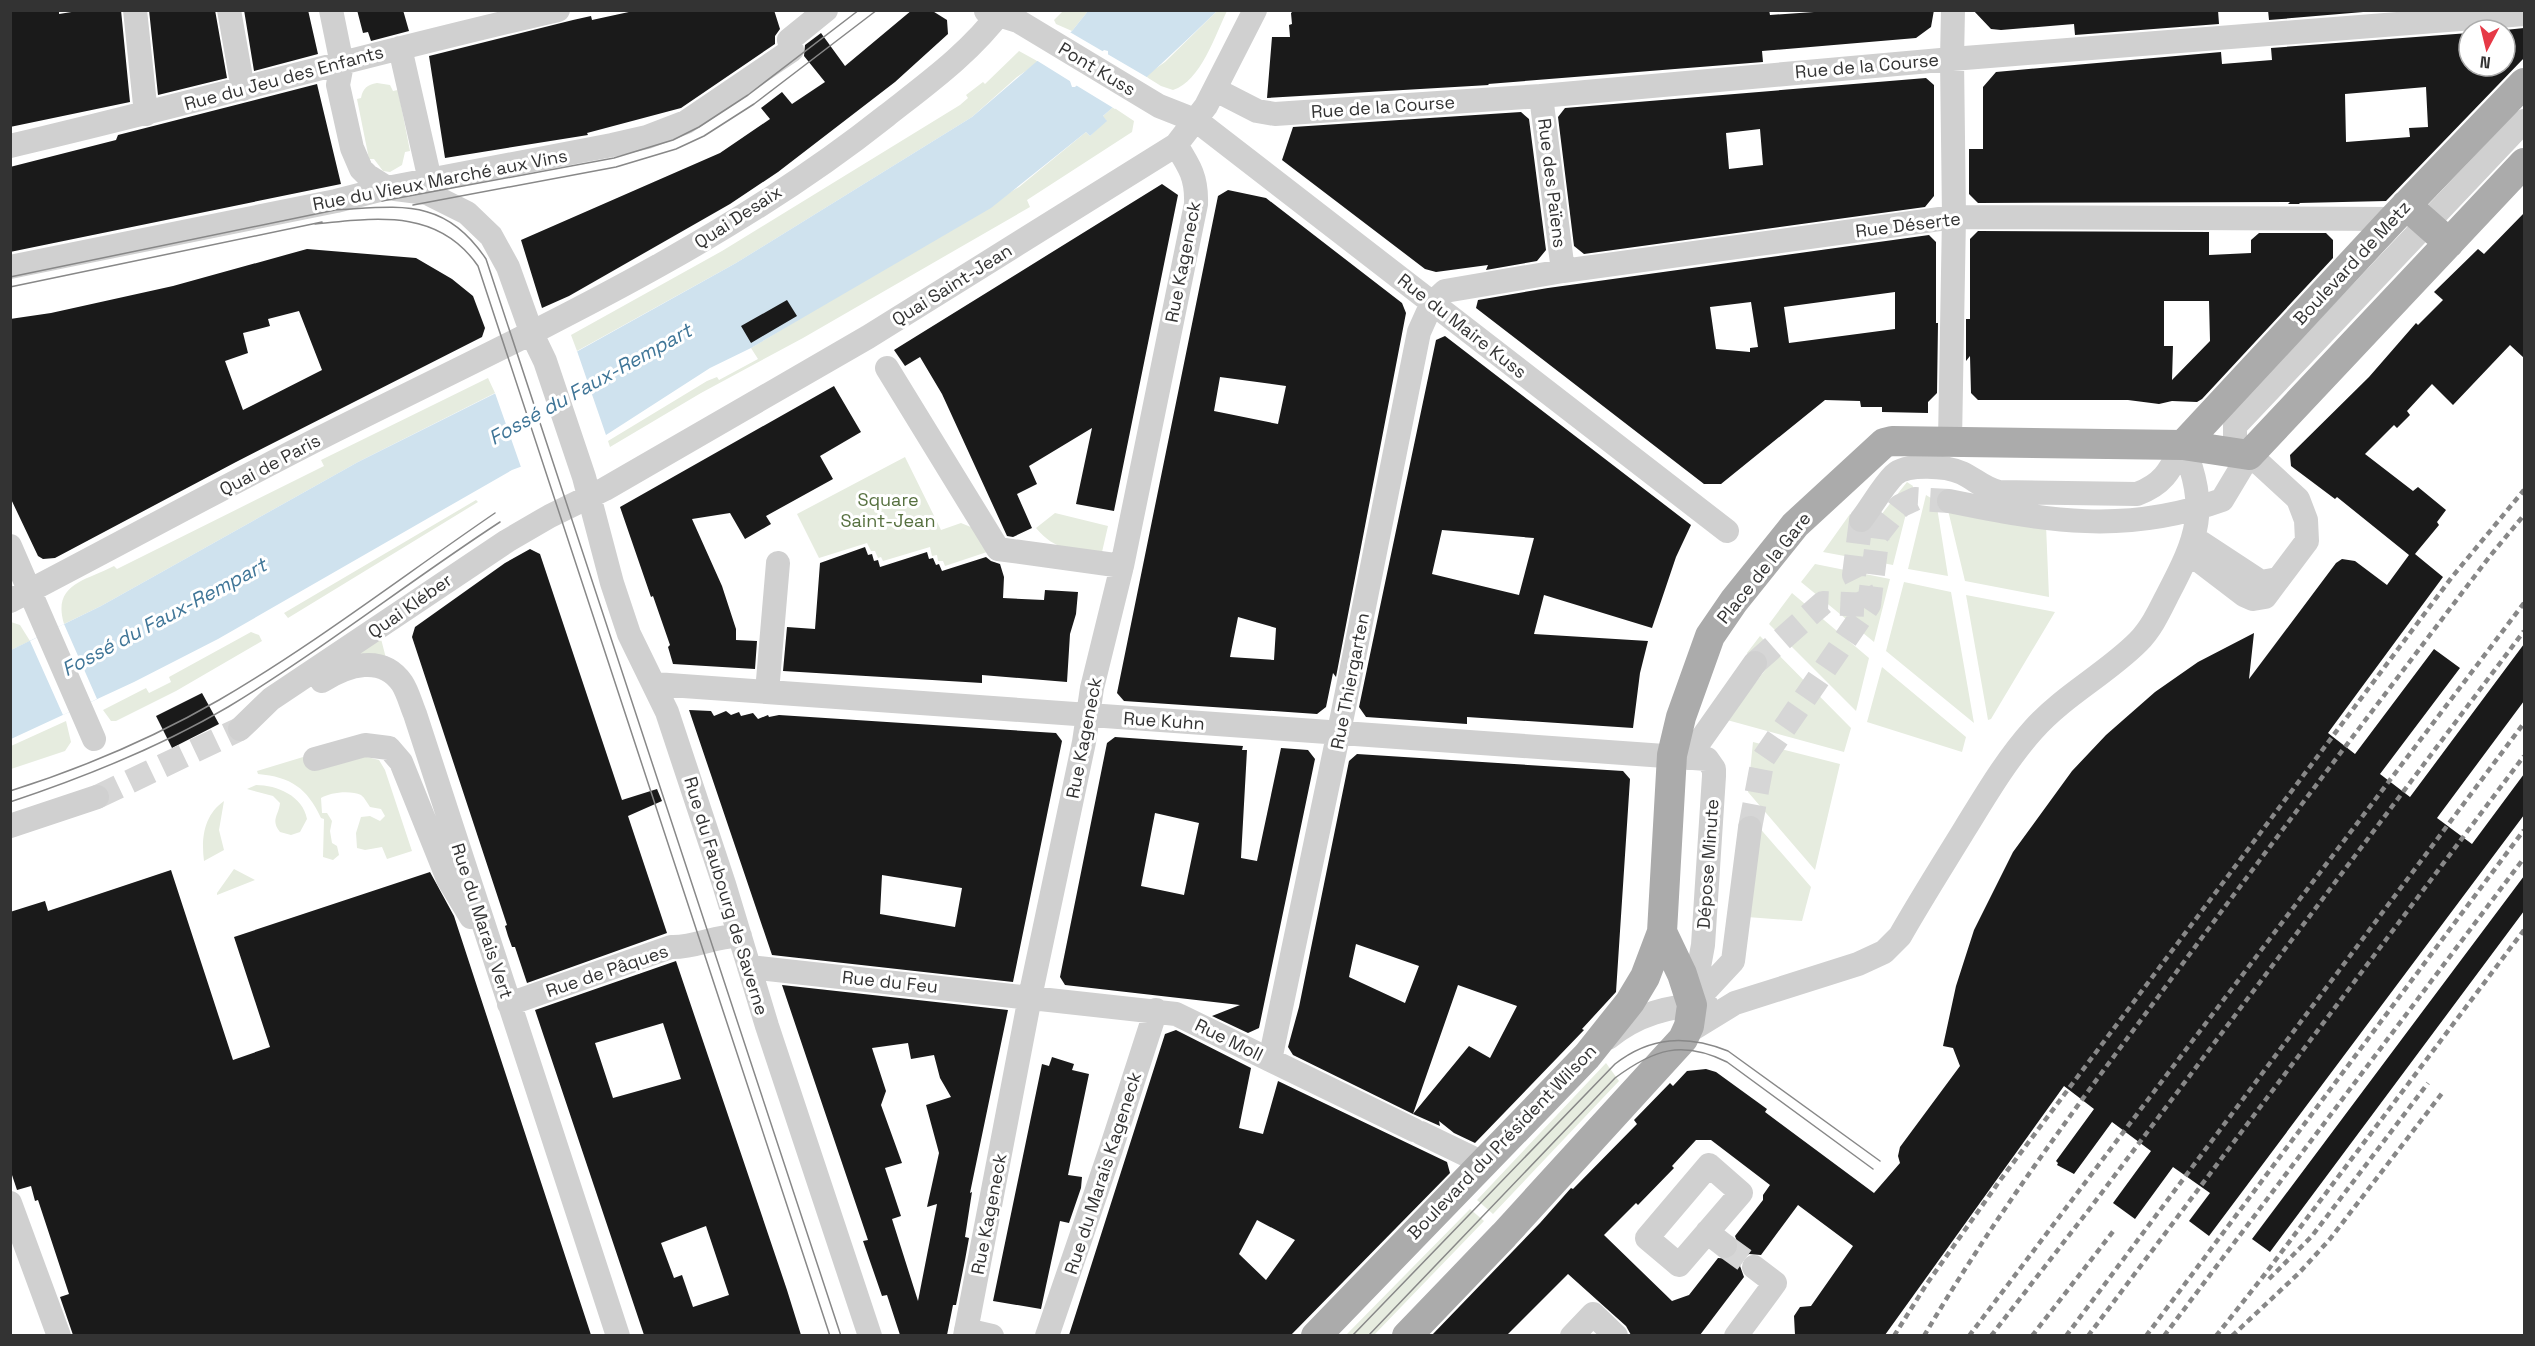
<svg xmlns="http://www.w3.org/2000/svg" width="2535" height="1346" font-family="'Space Grotesk',sans-serif">
<rect width="100%" height="100%" fill="#fff"/>
<path fill="#e6ecdf" d="M1063,11H1088L1072,31L1056,24L1054,20Z
M1217,11H1227C1215,35 1201,81 1173,90L1161,86L1145,76L1165,62Z
M1019,51L1039,62L1017,77L972,117L736,263L577,351L571,335L722,251L960,105L968,98L966,95L983,82L985,84Z
M377,83L390,85L393,91L398,90L410,151L405,152L402,165L390,172L383,171L374,159H369L357,99L361,98C363,88 367,85 377,83Z
M1113,107L1134,121L1132,132L1027,200L1030,207L803,338L701,393L610,447L608,441L707,381L717,377L719,380L758,359L751,348L1019,187L1086,132L1090,136L1106,120L1102,117Z
M488,378L495,393L358,462L101,606L64,624C52,584 85,581 114,566L117,569L324,466L321,460Z
M905,457L941,530L961,523L978,530L987,552L945,566L943,561H938L937,555L932,556L930,547L883,561L881,557L878,558L875,551H871L867,543L819,558L797,514Z
M1907,482L1913,486L1893,565L1823,552L1850,514L1870,529Z
M1926,495L1936,501L1948,576L1908,569Z
M476,500L478,502L288,618L284,613Z
M1947,506L2046,525L2049,597L1965,581Z
M1055,513L1108,526L1102,552C1073,550 1055,551 1036,528Z
M1815,564L1890,579L1874,642L1801,582Z
M1904,582L1951,592L1974,723L1886,651Z
M1792,593L1869,658L1856,711L1769,624Z
M1966,595L2055,612L1991,719L1988,720Z
M11,622L20,625L30,641L11,650Z
M251,632L259,635L262,641L176,691L116,721H111L103,710L146,688L149,693L171,682L169,677Z
M380,635L387,662L361,656L359,651Z
M1760,636L1851,728L1844,752L1727,720L1766,669L1747,653Z
M1882,667L1966,737L1962,752L1867,722Z
M66,721L71,742L65,751L11,769V746Z
M1753,742L1840,764L1815,870L1748,792Z
M313,754L363,756L379,760L385,770L412,851L387,859L382,847L365,850L357,848L356,833L361,817L370,816L380,821L385,816L381,809L370,807C367,803 365,798 361,795C351,790 330,792 321,798L322,813H327L332,821L330,831L332,843L337,846L339,855L333,860L323,857L324,819L321,818C307,788 291,777 258,774L257,771Z
M256,785C277,785 303,796 307,819L300,832L291,835L280,832C270,820 279,815 280,803L273,796L247,789Z
M224,801L219,830L224,850L204,861C201,838 204,815 224,801Z
M1757,825L1811,887L1802,921L1747,917Z
M234,869L255,880L217,895V893Z
M1606,1063L1619,1081L1493,1214L1477,1200Z
M1470,1209L1484,1221L1374,1335H1346Z"/>
<path fill="#cfe2ee" fill-rule="evenodd" d="M1088,11H1217C1180,47 1142,82 1103,116L1107,121L1090,136L1086,132L991,208L751,348L710,368L606,435L512,470L218,639L134,682L11,739V650L101,606L358,462L560,361L736,263L972,117L1072,31ZM1104,50L1108,51V55L1075,87H1072L1070,81Z"/>
<path fill="#fff" d="M1068,31L1145,76L1148,78L1115,109L1074,84L1106,53L1073,83L1036,60Z
M577,351L607,438L522,470L495,393Z
M64,624L97,699L63,715L30,641Z"/>
<path fill="#1a1a1a" fill-rule="evenodd" d="M10,10H59V14L84,10H121L130,102L10,127Z
M149,10H215L227,78L158,95Z
M244,10H308L318,54L254,71Z
M357,10H403L409,31L371,41L368,32L363,33Z
M638,10H774L780,29L775,36V44L681,108L587,133L588,135L445,158L429,56L573,20L591,16L592,20Z
M912,10H931L947,20L948,34L895,82L778,172L730,204L569,296L542,308L521,240L720,153L770,119L761,108L782,92L792,104L825,82L804,56L805,45L821,33L845,66Z
M1294,10H1769L1770,15L1814,12V10H1934L1931,27L1916,38L1762,51L1763,62L1488,84L1489,85L1267,98L1272,37H1290L1289,25L1292,24L1291,13Z
M1973,10H2218L2219,24L2075,35L2074,24L2001,30L1991,29Z
M2268,10H2387L2269,20Z
M2524,28V58L2386,201L2299,203L2300,204H2288L2290,202L1978,203L1969,194V149H1983V87L1996,72L2221,52L2222,64L2272,60L2271,48L2469,33V66H2505V30ZM2426,87L2428,127L2409,128L2410,137L2346,142L2345,94Z
M1926,78L1934,85V196L1925,207L1584,254L1574,246L1558,117L1565,108ZM1760,129L1763,165L1729,169L1726,133Z
M317,84L341,184L10,252V167L116,140L118,135Z
M1521,112L1529,119L1546,250L1537,261L1486,270L1488,265L1436,272L1425,269L1282,160L1293,127Z
M1162,184L1178,195L1114,511L1076,504L1092,428L1029,466L1037,484L1017,494L1032,528L1013,537L1007,536L942,394L920,357L905,366L894,350Z
M1228,190L1266,198L1402,303L1406,313L1336,677L1333,673L1326,707L1317,714L1124,701L1117,693L1218,196ZM1220,377L1286,386L1278,424L1214,411ZM1238,617L1276,628L1274,660L1230,657Z
M2524,213V358L2510,345L2453,405L2432,384L2407,411L2410,415L2397,428L2394,425L2365,454L2413,491L2418,487L2446,510L2437,522L2439,525L2415,554L2443,577L2328,733L2355,754L2434,649L2460,668L2380,774L2410,797L2524,644V701L2437,818L2472,844L2524,774V815L2209,1236L2189,1221L2210,1193L2173,1167L2135,1219L2113,1203L2151,1151L2112,1122L2074,1174L2057,1165L2058,1163L2056,1161L2094,1109L2064,1086L1885,1335H1795L1794,1316L1800,1307L1811,1306L1853,1246L1798,1205L1761,1255L1749,1254L1742,1259L1740,1266L1744,1277L1700,1335H1631L1626,1326L1568,1274L1507,1335H1432L1540,1223L1571,1188L1573,1189L1637,1124L1634,1120L1670,1083L1673,1086L1687,1071L1706,1069L1716,1072L1767,1109L1765,1112L1874,1193L1900,1163L1898,1156L1900,1147L1960,1066L1953,1048L1943,1046L1956,986L1974,930L2013,852L2072,771L2106,735L2155,692L2198,662L2254,633L2249,679L2336,563L2342,559L2355,561L2387,585L2409,555L2337,497L2335,499L2291,466L2290,455L2369,377L2416,323L2418,325L2443,300L2434,292L2478,249L2484,254ZM1696,1140H1711L1770,1185L1763,1195V1200L1735,1236L1739,1247L1736,1255L1730,1259L1718,1258L1689,1295L1672,1301L1604,1235L1636,1203L1638,1205L1674,1168L1672,1166Z
M1978,231L2209,232V255L2251,253V240L2259,233H2326L2333,240V258L2202,399L2197,402L2172,401L2159,404L2128,400H1978L1971,393L1970,356L1966,361V319H1970V239ZM2164,301H2209L2210,341L2172,380L2173,346H2164Z
M1929,235L1936,242V323H1938L1937,393L1928,402V413L1882,412V407H1861L1860,401L1825,400L1721,484H1704L1476,308L1478,300L1548,288ZM1895,292V329L1789,343L1784,307ZM1751,302L1758,347L1750,348V352L1716,349L1710,307Z
M307,249L416,258L452,279L473,296L485,328L482,337L236,462L55,558L43,559L38,556L10,497V319L51,313L173,286ZM299,311L322,370L243,410L225,361L248,353L243,333L270,326L268,319Z
M787,300L797,316L751,343L741,326Z
M1445,336L1691,525L1676,557L1652,628L1544,595L1534,634L1648,641L1640,673L1633,728L1467,717V724L1366,717L1359,707L1436,340ZM1442,530L1534,538L1519,595L1432,574Z
M834,386L861,432L820,456L833,479L766,516L771,524L745,539L730,513L692,519L722,586L736,629V640L757,641L755,669L673,664L668,647L670,645L653,596L651,597L620,507Z
M865,547L868,555L872,554L874,561L878,560L880,567L927,552L929,559L933,558L936,565L939,564L942,571L986,557L991,561L1000,564L1004,577L1003,598L1044,600L1045,590L1078,592L1076,614L1070,634L1067,682L982,675V683L783,671L787,627L815,629L820,563Z
M530,549L540,554L622,800L657,789L662,801L628,816L667,933L527,983L515,947H512L508,936L505,926L507,925L412,637L415,627L505,563Z
M202,693L219,724L172,748L156,716Z
M689,710L711,711L714,716L726,711L731,715L739,712L741,716L753,713L758,719L768,715L769,717L779,715L1056,733L1062,741L1013,982L772,955ZM882,875L962,888L955,927L880,914Z
M1115,737L1243,746L1242,750H1247L1241,858L1257,861L1281,748L1308,750L1315,759L1259,1028L1248,1033L1212,1016L1240,1005L1065,985L1060,977L1107,743ZM1155,813L1199,823L1184,895L1141,886Z
M1357,754L1623,771L1630,779L1616,992L1582,1029L1584,1030L1475,1143L1454,1133L1439,1121L1440,1126L1413,1114L1469,1046L1490,1058L1517,1006L1458,985L1413,1114L1293,1055L1288,1047L1299,1007L1349,761ZM1356,944L1419,966L1405,1003L1349,977Z
M171,870L233,1060L270,1047L234,937L430,872L454,916L591,1335H73L60,1297L69,1294L38,1200L35,1201L31,1186L17,1190L10,1169V912L45,901L48,911Z
M2524,876V911L2270,1252L2252,1239Z
M676,961L787,1290L801,1335H644L535,1010ZM663,1023L681,1079L613,1098L595,1043ZM706,1226L729,1295L693,1307L682,1275L674,1278L661,1243Z
M782,985L1008,1010L970,1193L972,1192L965,1237L969,1238L965,1260L956,1305H953L947,1335H900L887,1295L882,1296L863,1241L868,1240ZM908,1043L911,1059L934,1055L940,1078L951,1097L926,1105L939,1153L927,1207L937,1204L918,1301L892,1219L901,1216L885,1168L902,1163L881,1105L886,1091L872,1048Z
M1176,1030L1251,1068L1239,1128L1263,1134L1278,1081L1447,1162L1450,1173L1291,1335H1069L1165,1034ZM1257,1220L1295,1240L1266,1280L1239,1254Z
M1052,1057L1074,1064L1072,1070L1089,1074L1068,1175L1082,1177L1081,1188L1069,1223L1060,1221L1041,1309L993,1301L1042,1064L1049,1066Z"/>
<g fill="none" stroke-linecap="round" stroke-linejoin="round">
<path stroke="#d6d6d6" stroke-width="24" stroke-dasharray="24 12" stroke-linecap="butt" d="M1861,520L1854,575L1869,605
M1755,663L1823,603L1869,605
M97,797L240,729
M1750,828L1763,759L1869,605L1878,534L1900,506L1915,499L1949,501
M1725,1246L1754,1267"/>
<path stroke="#d0d0d0" stroke-width="24" d="M135,10L146,114
M229,10L243,89
M331,10L342,64L338,85L352,148L361,169L368,176L387,188L427,193L467,213L491,236L508,267L532,334L545,361L584,477L612,583L629,634L667,712L724,884L767,1026L870,1336
M986,11L1018,21L1159,106L1197,121L1727,531
M400,48L430,180
M1216,90L1257,111L1275,114L1541,96L1952,59L2524,14
M1541,96L1563,271
M10,146C194,103 375,52 558,10
M10,267L336,201L387,188L612,145L647,137L686,122L792,50L789,40L826,10
M887,368L998,549L1122,566
M1950,441L1954,217L1952,59L1953,10
M1949,501C2047,521 2125,535 2222,500L2249,455
M1861,520C1872,506 1882,487 1894,475C1907,463 1947,466 1962,473C1975,479 1984,489 1999,492L2137,494C2164,484 2170,470 2183,445
M2194,538L2261,582L2278,579
M10,546L94,739
M2189,553L2244,595L2253,599L2265,597L2307,541L2306,520L2298,499L2235,441V426L2524,121
M10,601C114,547 216,491 320,438C514,340 715,252 886,116C928,83 970,53 1002,10
M322,681C347,665 382,654 402,683C408,692 411,705 415,714L618,1336
M655,684L1707,759L1714,769V776L1703,945L1692,1005
M767,692L778,563
M240,729L271,699L507,541L550,516L605,489L868,337L1176,145L1206,106L1255,10
M1688,758L1755,663
M315,759L365,745L389,748L401,762L448,879L471,917
M10,826L97,797
M749,967L1176,1014L1414,1130
M509,1004L671,947C696,948 716,935 740,936
M1692,1005L1733,961L1750,828
M1686,1033L1735,1003L1858,964L1884,952L1900,936C1921,899 1944,863 1966,827C1987,793 2007,759 2033,730C2064,695 2106,674 2138,642C2151,629 2159,612 2167,596C2198,537 2209,510 2183,445
M1608,1038C1637,1014 1669,1006 1706,1004
M1270,1060L1343,712L1419,332L1432,303L1445,291L1563,271L1954,217L2393,219
M1421,1133L1483,1163
M1709,1165L1741,1193L1679,1265L1647,1238Z
M10,1203L59,1336
M1707,1232L1725,1246
M966,1330L992,1336
M965,1336L1030,997L1084,742L1092,688L1122,566L1196,204C1197,178 1190,167 1176,145
M1047,1336L1111,1149L1156,1010
M1572,1336L1593,1314L1616,1336
M1736,1336L1775,1283L1754,1267"/>
<path stroke="#ababab" stroke-width="30" d="M2406,205L2449,243
M2183,445L2393,219L2524,83
M1316,1336L1587,1056L1630,1002L1645,977L1662,932
M1407,1336L1504,1235L1683,1039L1689,1026L1692,1005L1682,974L1662,932L1672,755L1681,717L1710,636L1734,601L1795,525L1884,443L1892,441L2183,445L2249,455L2524,163"/>
<path stroke="#888" stroke-width="1.5" d="M382,201L614,158L673,140L699,127L748,95L859,10
M413,205L616,167L676,149L704,136L754,104L877,10
M333,210C399,207 444,196 486,259L841,1336
M315,224C376,218 438,208 478,266L830,1336
M10,277L340,209
M10,287L322,222
M10,791C83,768 153,738 219,700C315,644 404,575 495,513
M10,802C85,777 160,747 228,707C322,650 408,582 500,522
M1352,1336L1615,1064C1651,1036 1687,1035 1728,1051L1880,1161
M1368,1336L1615,1078C1654,1049 1682,1040 1727,1062L1873,1169"/>
<path stroke="#888" stroke-width="4.5" stroke-dasharray="6 4.5" stroke-linecap="butt" d="M2269,1279L2312,1236L2428,1083
M1894,1336L1926,1285L2001,1179L2452,577L2524,490
M1924,1336C1994,1217 2076,1107 2158,997C2267,849 2379,702 2490,556L2524,515
M1969,1336L2524,603
M1991,1336L2091,1207L2524,631
M2032,1336L2115,1229
M2066,1336L2524,723
M2088,1336L2524,756
M2146,1336L2524,830
M2164,1336L2524,858
M2216,1336L2265,1274L2524,930
M2232,1336L2299,1273L2330,1239L2443,1092"/>
</g>
<g text-anchor="middle" stroke-width="6" stroke-linejoin="round" paint-order="stroke">
<g font-size="18" fill="#333" stroke="#fff">
<text transform="translate(1867 66) rotate(-5)" y="6">Rue de la Course</text>
<text transform="translate(1097 69) rotate(31)" y="6">Pont Kuss</text>
<text transform="translate(284 78) rotate(-15)" y="6">Rue du Jeu des Enfants</text>
<text transform="translate(1383 107) rotate(-4)" y="6">Rue de la Course</text>
<text transform="translate(440 180) rotate(-11)" y="6">Rue du Vieux Marché aux Vins</text>
<text transform="translate(1552 183) rotate(83)" y="6">Rue des Païens</text>
<text transform="translate(738 217) rotate(-33)" y="6">Quai Desaix</text>
<text transform="translate(1908 225) rotate(-7)" y="6">Rue Déserte</text>
<text transform="translate(1183 262) rotate(-79)" y="6">Rue Kageneck</text>
<text transform="translate(2352 263) rotate(-47)" y="6">Boulevard de Metz</text>
<text transform="translate(952 285) rotate(-32)" y="6">Quai Saint-Jean</text>
<text transform="translate(1462 326) rotate(38)" y="6">Rue du Maire Kuss</text>
<text transform="translate(270 465) rotate(-28)" y="6">Quai de Paris</text>
<text transform="translate(1764 568) rotate(-51)" y="6">Place de la Gare</text>
<text transform="translate(410 606) rotate(-35)" y="6">Quai Kléber</text>
<text transform="translate(1350 681) rotate(-79)" y="6">Rue Thiergarten</text>
<text transform="translate(1164 721) rotate(4)" y="6">Rue Kuhn</text>
<text transform="translate(1084 738) rotate(-79)" y="6">Rue Kageneck</text>
<text transform="translate(1708 864) rotate(-86)" y="6">Dépose Minute</text>
<text transform="translate(726 896) rotate(73)" y="6">Rue du Faubourg de Saverne</text>
<text transform="translate(482 921) rotate(72)" y="6">Rue du Marais Vert</text>
<text transform="translate(607 971) rotate(-19)" y="6">Rue de Pâques</text>
<text transform="translate(890 982) rotate(6)" y="6">Rue du Feu</text>
<text transform="translate(1229 1040) rotate(26)" y="6">Rue Moll</text>
<text transform="translate(1502 1142) rotate(-46)" y="6">Boulevard du Président Wilson</text>
<text transform="translate(1103 1173) rotate(-72)" y="6">Rue du Marais Kageneck</text>
<text transform="translate(989 1214) rotate(-79)" y="6">Rue Kageneck</text>
</g>
<g font-size="18" fill="#56703f" stroke="#fff">
<text x="888" y="506">Square<tspan x="888" dy="21">Saint-Jean</tspan></text>
</g>
<g font-size="20" font-style="italic" fill="#3f7597" stroke="#fff">
<text transform="translate(590 384) rotate(-29)" y="7">Fossé du Faux-Rempart</text>
<text transform="translate(164 617) rotate(-28)" y="7">Fossé du Faux-Rempart</text>
</g>
</g>
<rect width="2535" height="1346" fill="none" stroke="#333333" stroke-width="24"/>
<g transform="translate(2487 48) rotate(187)"><circle r="28" fill="#ffffff" stroke="#adadad" stroke-width="1.5"/>
<path d="M0-4.5L10 22L0 15L-10 22Z" fill="#e63946"/>
<text y="-9" font-size="16" font-weight="bold" text-anchor="middle" fill="#333333">N</text>
</g>
</svg>
